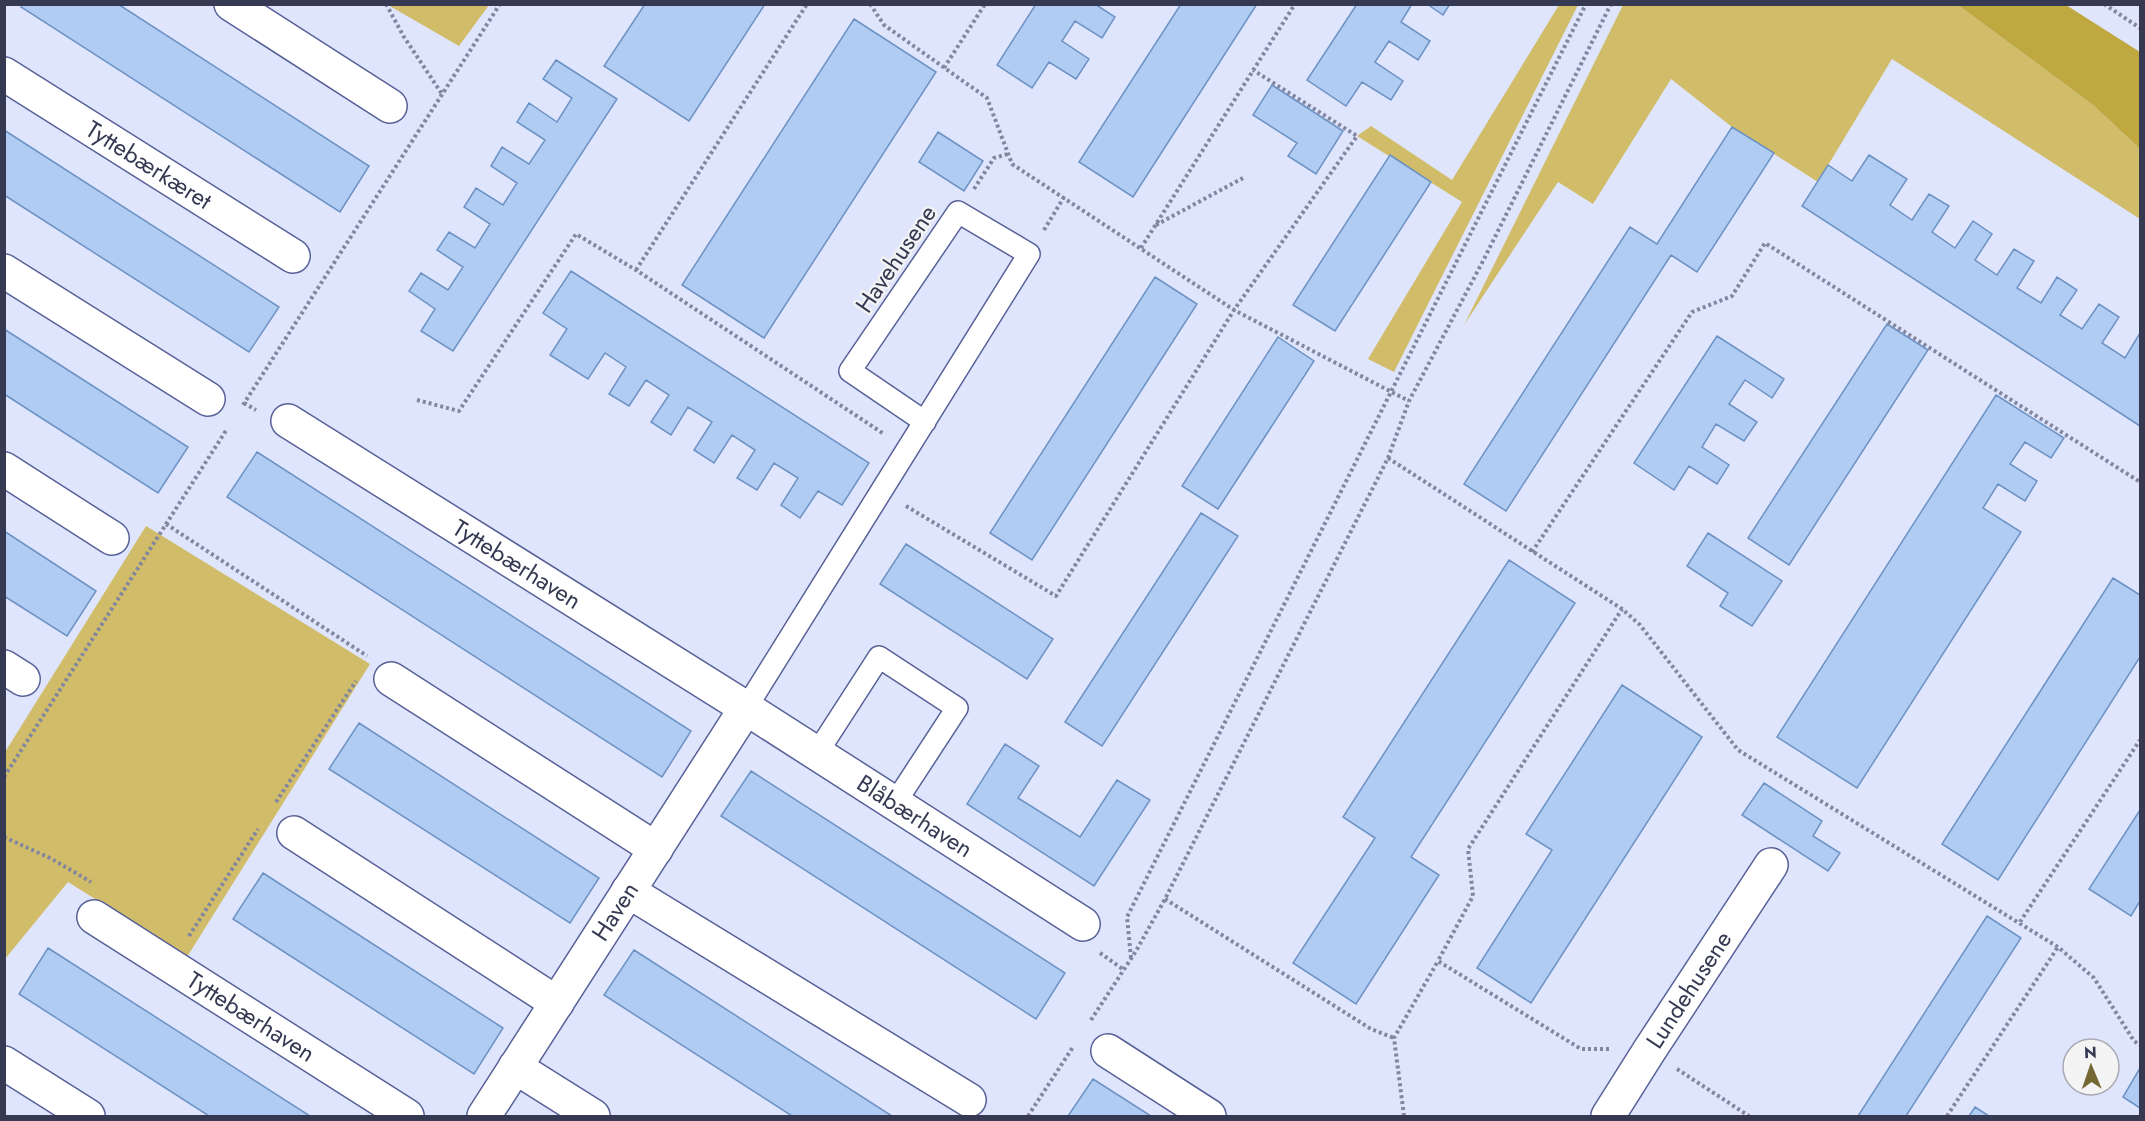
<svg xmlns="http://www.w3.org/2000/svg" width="2145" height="1121" font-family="Jost,sans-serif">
<rect width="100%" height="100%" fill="#e0e5fe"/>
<path fill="#d1bd69" d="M388,5H489L459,46Z
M1559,5H1578L1394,372L1368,359L1462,202L1357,136L1371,126L1452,180Z
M1623,5H1958L2093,105L2140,149V219L1892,59L1818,182L1732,127L1671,79L1593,204L1558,182L1464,325Z
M146,526L370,664L187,957L68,882L5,959V752Z"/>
<path fill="#c0a841" d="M1958,5H2066L2140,52V149L2093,105Z"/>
<path fill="#b0ccf2" stroke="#6c92c4" stroke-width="1.5" d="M22,4H118L369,166L340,212L21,7Z
M645,4H765L689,121L604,66Z
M1036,4H1095L1115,17L1102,38L1075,21L1062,41L1089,59L1076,79L1049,62L1032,88L997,65Z
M1181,4H1257L1133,197L1079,162Z
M1357,4H1412L1401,22L1430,41L1418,60L1389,41L1375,62L1403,81L1391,100L1362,82L1346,106L1307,80Z
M1427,4H1450L1443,15Z
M854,19L936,72L764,338L682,285Z
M556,60L617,99L453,351L421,331L435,309L409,291L421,273L448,290L463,267L437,250L449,232L475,248L490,224L464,207L476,188L503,205L517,183L491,166L502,147L529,164L545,140L517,122L529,103L557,122L572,98L543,79Z
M1272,85L1343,131L1316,174L1288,156L1297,143L1253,115Z
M1732,127L1774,153L1697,272L1671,255L1506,511L1464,484L1630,227L1657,244Z
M4,130L279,307L249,352L4,195Z
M938,132L983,161L964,191L919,162Z
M1390,155L1431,182L1335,331L1293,305Z
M1869,155L1907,179L1890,205L1912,220L1929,194L1949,206L1932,232L1955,248L1973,221L1992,234L1975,260L1997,275L2014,249L2034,261L2017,288L2041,303L2057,277L2077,290L2060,315L2082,329L2099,304L2119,317L2102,343L2125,358L2140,333V426L1802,206L1828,165L1852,181Z
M571,271L869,463L842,505L818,491L800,518L781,505L798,478L774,463L757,490L737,478L755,450L732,435L714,463L694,450L712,422L688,407L671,435L651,422L669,395L646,380L629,406L609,394L626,367L605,353L588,379L550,355L567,329L543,313Z
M1155,277L1197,304L1032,560L990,533Z
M1887,324L1928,350L1789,565L1748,538Z
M4,329L188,447L158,493L4,394Z
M1717,336L1784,379L1772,398L1745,380L1729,404L1757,422L1744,441L1716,424L1702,447L1729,465L1717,484L1689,466L1674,490L1634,463Z
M1278,337L1314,361L1218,509L1182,486Z
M1996,395L2064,438L2051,458L2025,442L2010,464L2037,481L2025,501L1998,484L1983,508L2021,532L1857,788L1777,737Z
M257,452L691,731L662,777L227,497Z
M1201,513L1238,536L1102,746L1065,722Z
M4,531L96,591L67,636L4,596Z
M1708,533L1782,581L1752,626L1720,606L1728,593L1687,566Z
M906,544L1053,639L1027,679L880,584Z
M1509,560L1575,603L1411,857L1439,875L1356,1004L1293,963L1375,838L1343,817Z
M2113,578L2140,595V657L1998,880L1942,844Z
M1622,685L1702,737L1531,1003L1477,968L1552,850L1526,834Z
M359,723L599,878L570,923L329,769Z
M1005,744L1039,766L1018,798L1080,837L1117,780L1150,800L1094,886L967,804Z
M751,771L1065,973L1036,1019L721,816Z
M1764,783L1822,821L1813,836L1840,853L1828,871L1742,815Z
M2140,810V901L2131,916L2089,889Z
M263,873L503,1028L474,1074L233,919Z
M1987,916L2021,938L1906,1116H1858Z
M48,948L310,1116H209L19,994Z
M634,950L892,1116H792L604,995Z
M2140,1068V1108L2123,1097Z
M1093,1079L1151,1116H1068Z
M1975,1107L1989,1116H1969Z"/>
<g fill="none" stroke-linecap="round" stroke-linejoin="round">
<defs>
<path id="lane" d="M746,708L1029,254L958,212L850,371L925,422
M817,753L879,657L957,708L895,803"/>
<g id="street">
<path d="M231,4L390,106"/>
<path id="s1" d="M4,74L293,256"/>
<path d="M4,271L208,399"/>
<path id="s2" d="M288,421L746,708L1083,924"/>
<path d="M4,469L112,538"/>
<path d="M4,667L23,679"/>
<path d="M391,679L656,849"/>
<path d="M294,833L557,1003"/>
<path d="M628,891L969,1100"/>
<path id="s3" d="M94,917L407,1116"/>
<path d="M1108,1051L1209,1116"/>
<path d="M4,1063L88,1116"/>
<path d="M515,1067L593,1116"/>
<path id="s4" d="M484,1116L746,708"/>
<path id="s5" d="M1608,1116L1649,1051L1771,865"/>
</g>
</defs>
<use href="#lane" stroke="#586197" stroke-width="24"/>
<use href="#street" stroke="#586197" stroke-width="36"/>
<path stroke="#82869f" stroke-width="4" stroke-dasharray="3 3" stroke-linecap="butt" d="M386,4L404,37L442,94
M870,4L884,25L987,98L1012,164L1234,310L1409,401
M2104,4L2140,28
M944,68L985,4
M974,189L994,158L1008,154
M1156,225L1243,178
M1044,230L1064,197
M1141,248L1295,4
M636,270L807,4
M417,400L459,411L576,234L636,270L884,434
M244,403L256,410
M243,405L500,4
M1388,458L1622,609L1640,625L1738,750L2058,947L2094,978L2134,1041L2140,1045
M906,506L1056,596L1234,310L1357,136L1253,70
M166,524L367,656
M1532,552L1692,312L1732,296L1765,243L2140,482
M4,777L227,429
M276,802L356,681
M4,837L52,859L91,882
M1165,899L1371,1029L1394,1038
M2020,922L2140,740
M189,936L258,829
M1100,953L1124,970
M1131,958L1127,917L1586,4
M1091,1020L1136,951L1165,899L1388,458L1409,401L1483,261L1611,4
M1609,1049H1581L1438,961L1473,896L1468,849L1622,609
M1677,1069L1749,1116
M1028,1116L1073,1047
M1404,1116L1394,1038L1438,961
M1947,1116L2058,947"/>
<use href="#lane" stroke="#fff" stroke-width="21"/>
<use href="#street" stroke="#fff" stroke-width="33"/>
</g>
<g text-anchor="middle" stroke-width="4.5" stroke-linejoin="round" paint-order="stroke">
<g font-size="24" fill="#353952" stroke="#f4f4f4">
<text dy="8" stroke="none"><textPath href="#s1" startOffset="171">Tyttebærkæret</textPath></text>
<text transform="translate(896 259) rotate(-56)" y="8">Havehusene</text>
<text dy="8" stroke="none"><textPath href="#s2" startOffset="270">Tyttebærhaven</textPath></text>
<text dy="8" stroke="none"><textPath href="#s2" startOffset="741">Blåbærhaven</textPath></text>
<text dy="8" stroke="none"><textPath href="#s4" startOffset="243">Haven</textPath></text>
<text dy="8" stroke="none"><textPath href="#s5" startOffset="150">Lundehusene</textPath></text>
<text dy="8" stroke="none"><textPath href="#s3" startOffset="186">Tyttebærhaven</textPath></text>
</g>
</g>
<rect width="2145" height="1121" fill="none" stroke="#353952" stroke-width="12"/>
<g transform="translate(2091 1067) rotate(358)"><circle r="28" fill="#f4f4f4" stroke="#a8a9b3" stroke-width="1.5"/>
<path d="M0-4.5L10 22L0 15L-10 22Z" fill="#746835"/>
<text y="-9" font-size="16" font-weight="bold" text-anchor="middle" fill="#353952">N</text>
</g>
</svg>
